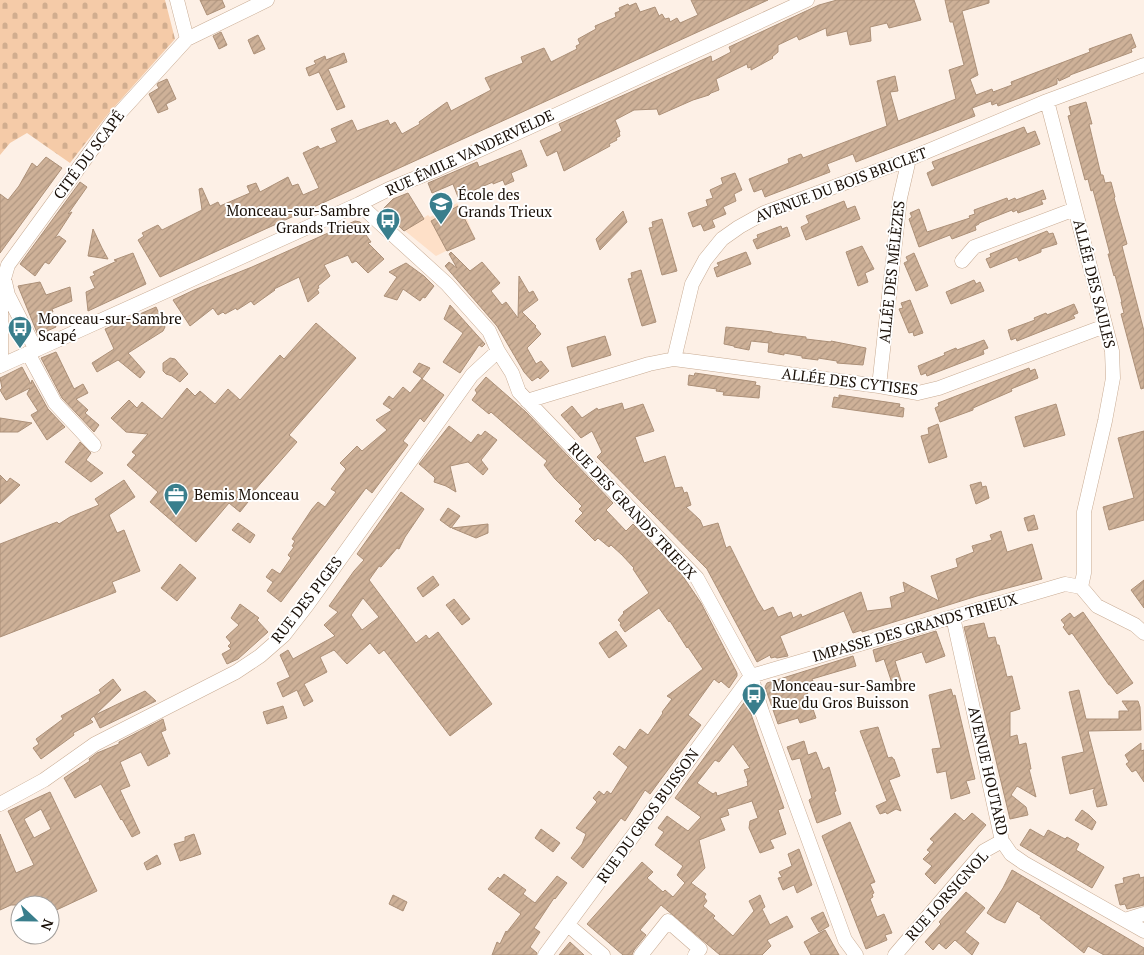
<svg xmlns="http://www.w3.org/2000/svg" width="1144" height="955" font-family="'PT Serif',serif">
<defs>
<pattern id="cemetery-stones" width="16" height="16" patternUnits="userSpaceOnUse" patternTransform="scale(1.25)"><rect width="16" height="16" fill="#f5cba8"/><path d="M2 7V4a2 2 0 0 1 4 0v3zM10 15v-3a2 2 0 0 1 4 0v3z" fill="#d1ad8f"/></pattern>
<pattern id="building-hatch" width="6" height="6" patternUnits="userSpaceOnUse" patternTransform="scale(1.25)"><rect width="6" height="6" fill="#ceb198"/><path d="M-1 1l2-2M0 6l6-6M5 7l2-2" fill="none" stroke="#b09782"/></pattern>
</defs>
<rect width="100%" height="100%" fill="#fdf0e6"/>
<path fill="#fee0c8" d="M457,203L468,221L474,237L436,256L404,230L428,215L430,217Z"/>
<path fill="url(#cemetery-stones)" d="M0,0H165L175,39L108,114L70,163L27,133L10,143L0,155Z"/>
<path fill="url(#building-hatch)" stroke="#ac9078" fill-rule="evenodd" d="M200,0H222L225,7L207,15Z
M691,0H768L160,277L138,240L144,236L142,233L158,225L162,230L202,210L199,189L202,188L210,206L218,202L220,206L250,193L247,186L256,183L260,192L288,177L292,186L298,184L303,195L319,188L303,153L318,146L320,149L337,142L331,129L352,120L357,131L388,120L390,125L395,122L402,134L420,124L419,122L447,102L451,111L491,90L485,78L523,63L521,57L544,48L551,62L577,49L576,46L580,44L578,39L596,29L595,26L616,17L615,13L620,11L619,8L628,4L629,6L636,3L640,12L655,7L659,16L662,14L665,19L669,18L670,22L677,18L680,23L698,15Z
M837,0H914L921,20L889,28L887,23L870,27L871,41L850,45L847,31L827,36L826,28L799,40L797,36L778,45V52L772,57L773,58L751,70V67L748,68L747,64L716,79L719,90L711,93L709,95L693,100L659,115L657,109L634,110L615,120L620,132H619L620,136L616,138L617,140L609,144L610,146L564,171L557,151L547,156L540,141L562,131L559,124L711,56L712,62L731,52L729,47L819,5Z
M945,0H989V3L962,11L978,75L970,79L976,95L992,89L993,92L1012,85L1011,82L1090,52L1089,49L1131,34L1136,47L1131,49L1132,52L1070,75V76L1059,81L1058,78L1057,79V84L1047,88L998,106L997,103L992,105L991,101L972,108L975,116L856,162L853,154L827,164L830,172L765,197L762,189L754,192L749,179L789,163L788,159L801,154L803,158L887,126L877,81L895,76L898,91L890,92L898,121L956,99L949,70L964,65L953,22H950Z
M221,32L227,45L219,49L213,36Z
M258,35L265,49L254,54L248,40Z
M344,53L347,62L328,69L345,107L337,110L319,72L309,76L306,68L316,64L314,61L325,56L326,60Z
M167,79L176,99L166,104L168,109L158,113L149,94L159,88L157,85L158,83Z
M1086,102L1092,124H1089L1101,175H1103L1105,183L1111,182L1115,197L1114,198L1127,244L1122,246L1123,250L1144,331V388L1141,389L1121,314L1124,313L1121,302H1122L1115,275L1114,276L1108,254H1110L1093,190L1091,191L1088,179L1085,180L1068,116L1071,115L1069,107Z
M1024,127L1027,134L1035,131L1040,144L932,186L927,173L935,169L932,162Z
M521,150L527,166L511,173L514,181L505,185L503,180L493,184V182L458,197L453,184L432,193L428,183L477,162L479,167Z
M46,157L62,168L0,253V194L8,200L19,186L32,163L37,167Z
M735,173L742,190L734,194L736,201L723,207L726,214L712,220L715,227L704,231L701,224L693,227L688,213L708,206L706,200L713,198L710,190L723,184L721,178Z
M80,182L87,187L68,214L72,212L55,238L59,236L66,241L49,264L45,262L35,276L20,264Z
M1043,190L1046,199L1041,200L1043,204L1018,213L1017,210L1013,212L1012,210L979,223V224L975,226L976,230L952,239L950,235L919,247L909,219L912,217L910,213L919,209L927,232L970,218L969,216L975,214L974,210L1007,198L1008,201L1015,198L1016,200Z
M408,193L424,219L404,231L382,210L393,199Z
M844,201L847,209L855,206L860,219L806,240L801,227L809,223L806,216Z
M458,206L475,239L447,251L431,221Z
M623,211L627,222L600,250L596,239Z
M662,219L677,271L662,275L649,228L653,227L652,222Z
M355,221L360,222L371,232L366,235L371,242L368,243L384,259L368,273L356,261L352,263L348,255L324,265L330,276L318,286L319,288L317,289L319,293L308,302L299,277L274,289L275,290L254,305L251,301L237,310L236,308L225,314L223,312L218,315L213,308L190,326L173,300L194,290L252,267Z
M781,226L782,229L787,227L790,236L757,249L753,240L758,238L757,235Z
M93,229L102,248L108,259L88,256Z
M1047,231L1049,234L1053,233L1057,244L1041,249V252L1019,261L1017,257L990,268L986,259L991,257L990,254Z
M862,246L874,269L865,273L868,282L858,286L846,252Z
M451,252L470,271L482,262L500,283L491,291L502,305L506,302L518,318L519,276L529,293L533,291L538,300L522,312L536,326L535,327L541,334L527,348L536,364L541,361L549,371L540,379L538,377L532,381L524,372L497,326L445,266L449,262L457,268L449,254Z
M746,252L751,264L717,277L714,268L719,266L717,263Z
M133,253L146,284L88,311L86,292L95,288L90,277L95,275L93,272L117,261L114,260Z
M914,253L928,286L916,291L904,263L908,261L906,257Z
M406,263L424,276L434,286L425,298L423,297L420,301L403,289L397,300L384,296L397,277L389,272Z
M641,270L656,322L642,326L628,279L632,278L631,273Z
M974,280L976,284L980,282L984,291L951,304L946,292Z
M40,282L46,295L70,287L72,301L52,309L53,312L50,313L56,327L38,335L18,286Z
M910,300L923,333L914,336L913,332L909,333L899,309L903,308L901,303Z
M1074,304L1078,313L1073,315L1075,318L1017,341L1016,338L1011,340L1008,330L1035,320L1034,318L1046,313L1047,315Z
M450,305L485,344L482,347L479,345L460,373L443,362L463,333L444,319Z
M156,307L165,327L163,331L128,353L145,372L140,378L118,360L97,372L92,363L114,349L105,329Z
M316,323L356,358L289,435L297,442L246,500L248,502L240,512L229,503L196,542L150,502L158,492L127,465L136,455L132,452L148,434L126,432L111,418L129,400L137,408L142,402L162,419L187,388L195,396L200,391L215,404L228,389L240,400L280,355L284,359Z
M726,327L764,331L772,332V333L806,337V339L831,342V341L866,348L863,365L837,363V361L818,358V360L802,358V356L784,353V355L768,352L769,343L751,341L749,350L734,347V346L724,344Z
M605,336L611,355L572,367L567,347Z
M984,340L988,348L983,350L984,354L927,376L926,373L921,375L918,366L945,355L944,353L956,348L957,350Z
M56,352L74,389L83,384L88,393L76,399L88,410L85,413L99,425L94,432L62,398L41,358Z
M170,358L175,359L188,374L180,382L172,376L166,374L163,371V363Z
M419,363L430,368L422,379L444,395L424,422L420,418L403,441L408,445L372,493L366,488L281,602L267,591L273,582L266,577L272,569L280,574L291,558L288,555L294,547L292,546L295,541L292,539L312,509L318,502L325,507L336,492L331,489L346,469L340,463L357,446L362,451L387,430L376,420L392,410L383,404L389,396L393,399L403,387L410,393L422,378L413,372Z
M22,367L31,384L32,380L48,409L65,427L47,440L31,415L38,411L27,394L30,388L6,400L0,390L2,388L0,378Z
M1029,368L1030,371L1035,369L1038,378L1011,389L1012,391L973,408V410L940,422L935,408L939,406L938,403Z
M695,373L756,382L755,385L760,386L759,398L723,395L724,392L716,391L717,389L688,385L689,375L694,376Z
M486,377L526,412L613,503L606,510L626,531L633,524L682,575L701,603L737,673V676L729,688L721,681L719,683L714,679L688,715L701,725L650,794L645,790L625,821L621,818L583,868L571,858L582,844L586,834L576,828L597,802L593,798L599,791L604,795L607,791L611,794L628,767L613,754L619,746L625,750L640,729L648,735L663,713L662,712L672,699L667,696L703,669L688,647L687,648L670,621L669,622L659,608L625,632L620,625L621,623L618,620L624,613L623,612L649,593L633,569L634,568L622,555L611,545L609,547L598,538L595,541L575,521L583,513L579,509L582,506L555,479L544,465L547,461L491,412L489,414L472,400L477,393L475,390Z
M839,395L900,404L899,407L904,408L903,417L832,407L834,397L839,398Z
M622,403L624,410L643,404L654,431L635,437L644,463L665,456L675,488L682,487L684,493L687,492L691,505L686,507L700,520L703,527L718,523L726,548L730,546L757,600L764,611L773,607L778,617L791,612L793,618L801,614L802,617L861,592L867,611L892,608L890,597L905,592L903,582L939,601L931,576L958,567L956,559L974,552L972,546L992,540L990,535L1001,531L1007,552L1032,544L1042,579L977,596L862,632V630L853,633L844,611L780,636L788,656L777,658L775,657L771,658L770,655L757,662L707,569L597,457L602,452L592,431L581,438L561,415L572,406L582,418L597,408L598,410Z
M1056,404L1065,435L1024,447L1015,417Z
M0,418L32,423L18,432H0Z
M938,424L947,457L929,463L921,436L929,434L928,428Z
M449,426L471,443L478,434L481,436L485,431L497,440L481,460L488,469L483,475L468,462L450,466L456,492L446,486L434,482L435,478L433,476L419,464Z
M1144,431V520L1109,530L1103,507L1134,498L1118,438Z
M80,442L91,453L86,460L103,473L91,482L65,462Z
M0,475L7,482L10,478L20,485L0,504Z
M124,480L135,497L109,515L117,533L124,530L140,571L112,582L116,592L0,637V544L57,522L59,524L70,517L99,505L95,499Z
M981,482L982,487L986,486L989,498L976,504L970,485Z
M401,492L424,509L405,537L399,549L397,548L381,567L379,566L369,580L416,643L426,635L429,639L438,632L492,704L450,736L384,650L379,654L370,643L347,664L334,650L320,657L327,672L304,684L313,701L304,706L297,690L283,697L277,683L290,677L280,655L288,650L293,659L335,636L324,625L338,612L329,606L354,571L364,560L357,554ZM363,598L379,617L362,630L351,615Z
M448,508L460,516L451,528L440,520Z
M1034,515L1038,529L1028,531L1024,518Z
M238,523L255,535L250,543L232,530Z
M488,524V533L476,538L452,528Z
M180,564L196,578L177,601L161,588Z
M433,576L439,585L423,597L417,588Z
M1144,580V608L1131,590Z
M454,599L470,619L462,625L446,605Z
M240,604L259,618L257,620L268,632L238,659L227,664L222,654L231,649L228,646L231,643L226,637L239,625L231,618Z
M1083,612L1133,683L1117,694L1110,685H1109L1072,633L1069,635L1063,627L1065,625L1061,620L1070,613L1074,618Z
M984,623L988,638L995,637L997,645H999L1007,677L1012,676L1020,709L1010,712V737L1017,735L1019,745L1026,743L1031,769H1029L1036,797L1017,786L1011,795L1026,807L1028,815L1010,819L964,627Z
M616,631L627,646L609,658L599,643Z
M936,631L945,656L926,663L922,652L895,661L902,684L893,686L884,659L876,662L873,650Z
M853,656L856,666L812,679L814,683L805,686L816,718L800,723L798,718L778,724L765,687L767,683Z
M113,679L121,690L95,715L145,691L156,701L100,728L94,716L90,719L93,722L73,733L74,735L41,759L33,748L39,744L36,739L63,719L61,716L101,693L99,690Z
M951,689L953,696L955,695L975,779L966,781L970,793L951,799L946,771L937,773L932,749L941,748L929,695Z
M1079,690L1086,719H1119V711H1129L1122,701H1138L1140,707L1141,730L1088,731L1107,805L1097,807L1093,791L1095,788L1070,794L1062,757L1084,752L1069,692Z
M746,700L784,808L778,810L786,834L770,840L774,848L760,853L749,828L750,821L758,818L752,801L727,809L729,815L720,818L725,830L699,840L705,868L691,883L706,894L704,897L707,901L703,906L715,916L713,918L733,936L754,911L749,901L760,895L765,907L762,909L770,925L787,916L793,927L767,940L771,946L762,955H720L661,905L640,930L646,935L634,950L632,955H623L587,924L642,862L653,872L647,878L663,892L665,890L673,897L685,883L677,875L683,866L655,845L664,832L658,828L667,816L688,831L701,817L675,798ZM733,744L750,768L744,770L748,781H747L748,786L717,796L716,792L713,794L697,783L715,760L719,762Z
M283,706L287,718L267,724L263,712Z
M163,719L166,730L161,732L170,754H167L168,756L148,766L141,752L120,762L130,786L120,790L140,833L132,837L122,819L121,820L101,784L75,798L64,778L90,761L89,759L97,753L119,744V742Z
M878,727L888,758L892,757L893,759H894L900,776L889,780L901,811L896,809L887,814L886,812L880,814L876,806L887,801L860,731Z
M804,741L808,755L816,752L823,770L829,767L836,791L834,792L841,814L817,823L809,800L812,798L800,758L792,760L787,747Z
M1141,743V751L1144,750V782L1136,770L1132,772L1126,764L1129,762L1125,755Z
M50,792L97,891L50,913V905H11L0,910V834L16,873L34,865L8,811ZM41,809L51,829L34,838L24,819Z
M1082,810L1089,815L1096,822L1092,830L1075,820Z
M955,813L964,821L972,813L986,825L935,884L925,874L932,866L923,859L930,852L927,850L934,842L930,839Z
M850,822L875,882L870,884L874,893L872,894L873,897L870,899L877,917L884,914L892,933L885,935L887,940L866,949L822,836Z
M541,829L560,843L553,852L535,838Z
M1030,829L1044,837L1048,830L1065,839L1067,837L1079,844L1076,850L1104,867L1092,888L1020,845Z
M194,834L201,854L180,861L174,844L185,841V837Z
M799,849L812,885L797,893L794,885L783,890L778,878L782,877L779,872L792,866L788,854Z
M157,855L161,864L147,870L144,863Z
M1012,870L1144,948V955H1104L1088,946L1084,953L1040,918L1041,916L1017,901L1005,923L996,919L987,913L1003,888Z
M504,874L526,890L523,894L535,903L557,876L567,883L555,899L554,898L534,928L540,932L530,947L537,953L536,955H492L497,942L500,944L506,931L507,932L521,914L488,889L498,877L500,879Z
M1139,874L1140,878L1144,877V905L1127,909L1125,904L1120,905L1115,885L1124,883L1123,878Z
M966,892L985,908L965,932L979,943L972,955L955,940L946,949L939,943L933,950L925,942L941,924L939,922Z
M393,895L407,902L403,911L389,904Z
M823,912L829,926L819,932L811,918Z
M825,930L839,955H811L804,942Z
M570,942L584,955H559Z"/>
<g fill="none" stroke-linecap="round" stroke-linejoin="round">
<defs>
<path id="street" d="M177,0L187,39
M1047,101L1112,351L1113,378L1105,421L1084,512V573L1081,587
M359,204L447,284L489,331L498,351L512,373L519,392L697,578L751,676L762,712L845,940L856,955
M962,261L974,247L1075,209
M5,282L8,295L36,350
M28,353L55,403L94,445
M674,359L879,386L918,393L939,388L1105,326
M1,365V289L8,265L115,118L187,39L267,0
M0,366L359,204L389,189L438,169L807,0
M879,386L900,198L909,159
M527,401L649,364L674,359L692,284L705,260L722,239L739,227L764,213L909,159L1047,101L1144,65
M1081,587L1097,606L1135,625L1144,633
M953,617L1002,841L1011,854L1024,863L1144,931
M0,804L44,780L95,744L236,672L260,656L284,635L308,604L472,375L498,351
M1125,920L1144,914
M568,925L603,955
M545,955L751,676L1065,584L1081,587
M641,955L668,921L700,949L695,955
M895,955L984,851L1002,841"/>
</defs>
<use href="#street" stroke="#c8ab93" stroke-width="15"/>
<use href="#street" stroke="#fff" stroke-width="14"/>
</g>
<defs>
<symbol id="school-pin" viewBox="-11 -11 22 30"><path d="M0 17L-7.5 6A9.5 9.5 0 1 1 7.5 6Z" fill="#397e8c" stroke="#fff"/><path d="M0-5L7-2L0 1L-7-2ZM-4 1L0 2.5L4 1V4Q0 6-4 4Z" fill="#fff"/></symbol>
<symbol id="bus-pin" viewBox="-11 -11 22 30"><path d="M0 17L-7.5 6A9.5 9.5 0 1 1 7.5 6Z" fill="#397e8c" stroke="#fff"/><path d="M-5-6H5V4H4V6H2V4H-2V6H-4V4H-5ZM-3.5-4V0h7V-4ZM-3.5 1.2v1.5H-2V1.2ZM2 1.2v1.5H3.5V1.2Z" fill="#fff"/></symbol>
<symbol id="office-pin" viewBox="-11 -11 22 30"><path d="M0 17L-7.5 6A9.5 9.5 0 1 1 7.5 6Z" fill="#397e8c" stroke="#fff"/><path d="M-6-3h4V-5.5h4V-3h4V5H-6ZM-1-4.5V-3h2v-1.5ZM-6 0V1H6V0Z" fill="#fff"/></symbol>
</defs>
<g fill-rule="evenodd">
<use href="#school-pin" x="427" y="190" width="28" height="38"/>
<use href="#bus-pin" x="374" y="206" width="28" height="38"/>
<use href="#bus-pin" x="6" y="314" width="28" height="38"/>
<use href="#office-pin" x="162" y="481" width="28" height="38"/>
<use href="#bus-pin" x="740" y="681" width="28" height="38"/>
</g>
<g text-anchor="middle" stroke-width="4" stroke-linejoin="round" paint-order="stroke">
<g font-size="15" fill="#190f07" stroke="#fff">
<text transform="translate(470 153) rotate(-25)" y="5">RUE ÉMILE VANDERVELDE</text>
<text transform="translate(89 155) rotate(-53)" y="5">CITÉ DU SCAPÉ</text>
<text transform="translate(841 185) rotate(-21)" y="5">AVENUE DU BOIS BRICLET</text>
<text transform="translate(892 272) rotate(-84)" y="5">ALLÉE DES MÉLÈZES</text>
<text transform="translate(1094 284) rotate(76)" y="5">ALLÉE DES SAULES</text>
<text transform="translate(850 382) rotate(7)" y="5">ALLÉE DES CYTISES</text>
<text transform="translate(632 511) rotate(47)" y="5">RUE DES GRANDS TRIEUX</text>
<text transform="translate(307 600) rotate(-52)" y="5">RUE DES PIGES</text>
<text transform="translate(915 628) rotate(-16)" y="5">IMPASSE DES GRANDS TRIEUX</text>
<text transform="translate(988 771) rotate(77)" y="5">AVENUE HOUTARD</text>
<text transform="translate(648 816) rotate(-54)" y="5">RUE DU GROS BUISSON</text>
<text transform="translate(947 896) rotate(-48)" y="5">RUE LORSIGNOL</text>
</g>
<g font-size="15" fill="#190f07" stroke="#fff" text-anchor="start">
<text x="458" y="200">École des<tspan x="458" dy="17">Grands Trieux</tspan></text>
<text x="370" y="216" text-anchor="end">Monceau-sur-Sambre<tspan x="370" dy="17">Grands Trieux</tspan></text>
<text x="38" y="324">Monceau-sur-Sambre<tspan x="38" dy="17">Scapé</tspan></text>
<text x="194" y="500">Bemis Monceau</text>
<text x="772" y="691">Monceau-sur-Sambre<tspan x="772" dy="17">Rue du Gros Buisson</tspan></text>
</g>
</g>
<g transform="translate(35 920) rotate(112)"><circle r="24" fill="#ffffff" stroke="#a39f9c"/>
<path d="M0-4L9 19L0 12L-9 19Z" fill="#397e8c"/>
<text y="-8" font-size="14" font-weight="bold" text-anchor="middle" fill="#190f07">N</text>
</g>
</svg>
